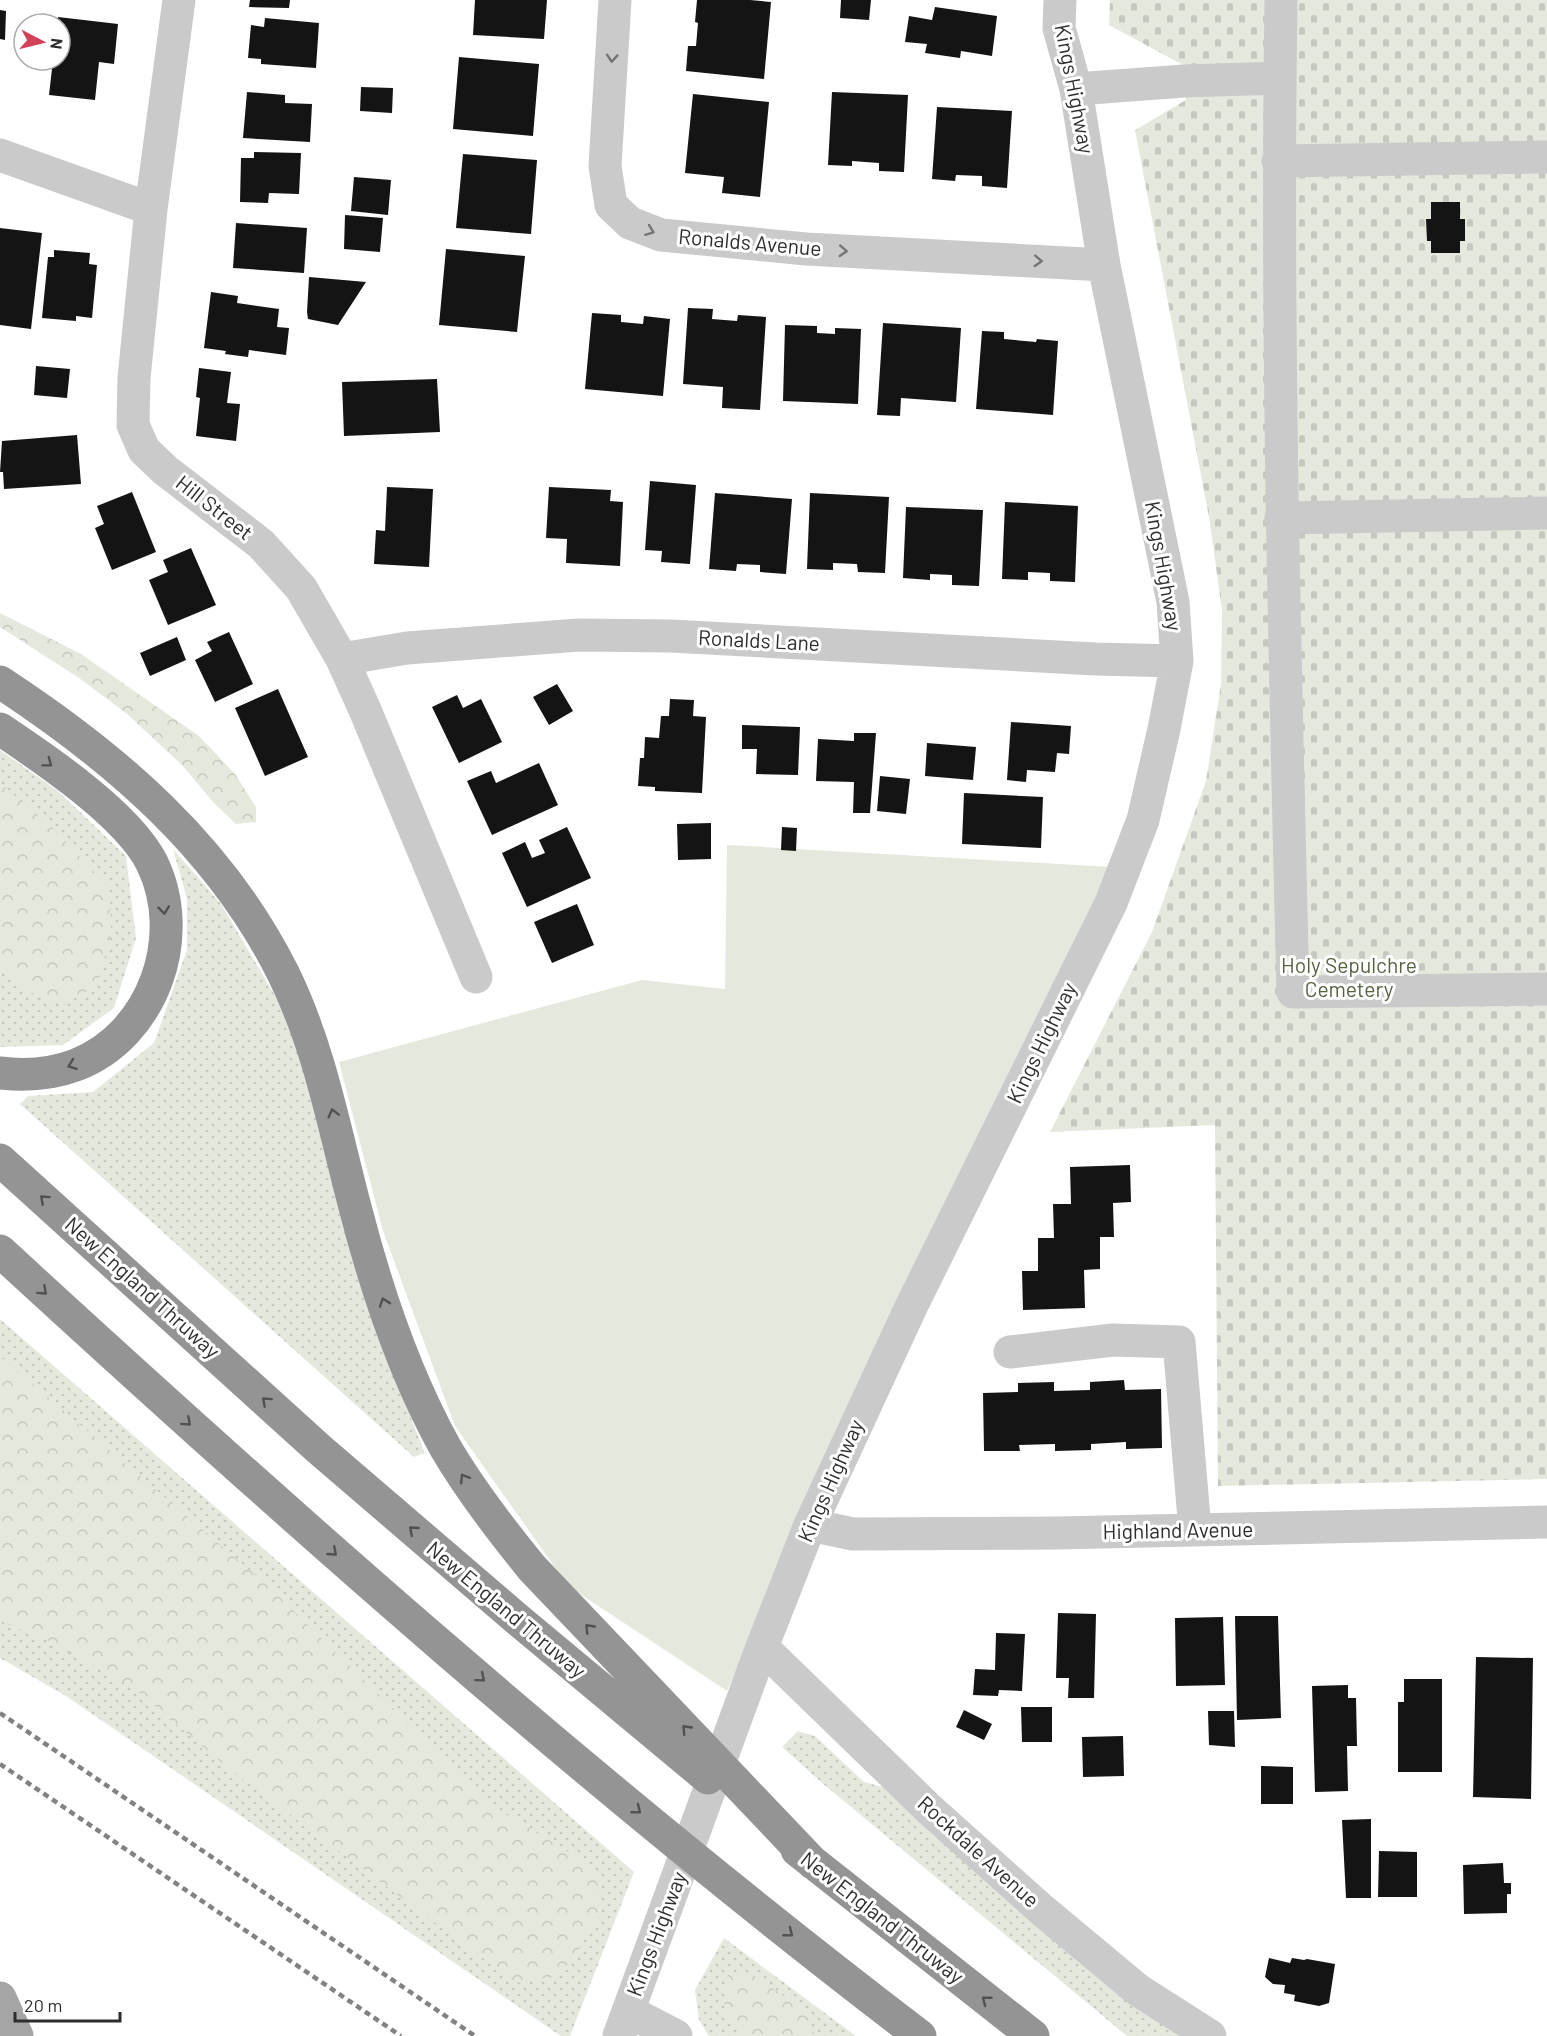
<svg xmlns="http://www.w3.org/2000/svg" width="1547" height="2036" font-family="Barlow,sans-serif">
<defs>
<pattern id="grass-dots" width="8" height="8" patternUnits="userSpaceOnUse" patternTransform="scale(1.5)"><rect width="8" height="8" fill="#e5e9dd"/><path d="M2 2h.1M6 6h.1" fill="none" stroke="#c5c8be" stroke-width="1.8" stroke-linecap="round"/></pattern>
<pattern id="forest-crowns" width="20" height="18" patternUnits="userSpaceOnUse" patternTransform="scale(1.5)"><rect width="20" height="18" fill="#e5e9dd"/><path d="M2 6a3 3 0 1 1 6 0M12 15a3 3 0 1 1 6 0" fill="none" stroke="#c5c8be"/></pattern>
<pattern id="cemetery-stones" width="16" height="16" patternUnits="userSpaceOnUse" patternTransform="scale(1.5)"><rect width="16" height="16" fill="#e5e9dd"/><path d="M2 7V4a2 2 0 0 1 4 0v3zM10 15v-3a2 2 0 0 1 4 0v3z" fill="#c5c8be"/></pattern>
</defs>
<rect width="100%" height="100%" fill="#fff"/>
<path fill="url(#grass-dots)" d="M0,750L58,791L126,856L136,938L114,1008L63,1045L0,1047Z
M173,849L221,904L300,1038L376,1330L425,1453L414,1457L20,1104L28,1096L93,1092L154,1043L187,950V899Z
M0,1319L634,1872L570,2036H561L66,1696L0,1658Z
M798,1731L815,1736L864,1782L895,1790L1196,2036H1127L821,1782L782,1747Z
M724,1938L856,2036H709L699,2020L695,1990Z"/>
<path fill="url(#forest-crowns)" d="M0,613L81,654L199,736L235,774L256,807V822L236,824L213,802L182,765L126,713L79,678L0,627Z
M0,783L52,827L110,889L111,934L97,986L63,1005L32,993L0,964Z
M0,1356L267,1585L494,1807L572,1854L598,1877V1920L560,1976L516,1983L229,1769L136,1690L47,1640L0,1621Z
M751,1974L802,2008L815,2036H740L724,2008L728,1975Z"/>
<path fill="url(#cemetery-stones)" d="M1110,0H1547V1479L1218,1486L1215,1125L1050,1132L1152,932L1206,781L1221,684L1222,610L1209,517L1135,130L1186,100L1183,65L1109,25Z"/>
<path fill="#e5e9dd" d="M727,845L1112,867L727,1691L568,1586L455,1426L383,1231L339,1062L642,980L725,989Z"/>
<path fill="#141414" d="M250,0H290L289,8L249,7Z
M475,0H547L544,39L473,35Z
M697,0H750L771,2L764,79L686,71L688,46H696L698,23L695,22Z
M841,0H871L869,20L840,18Z
M935,7L997,16L992,56L961,51L960,58L925,53L927,44L905,42L909,16L932,20Z
M0,10L6,11L5,40L0,39Z
M58,17L118,24L114,64L99,62L95,100L49,95L53,60H60V24H57Z
M265,18L319,23L316,68L261,64V59L248,58L251,25L264,27Z
M459,57L539,64L533,136L453,129Z
M361,87L393,88L392,113L360,111Z
M247,92L285,95V103L312,104L310,142L243,138Z
M832,92L908,95L904,172L879,171V163L852,161V166L828,165Z
M693,94L769,102L760,197L722,193L724,177L685,173Z
M937,107L1012,111L1007,188L982,186V176L956,175L955,181L932,179Z
M254,152L301,153L299,194L269,193L268,203L240,202L241,158H254Z
M463,154L537,160L531,234L456,228Z
M354,177L391,180L388,215L351,211Z
M1431,202H1460V219H1465V241H1460V253H1431V241H1427L1426,219H1431Z
M345,215L383,218L380,252L344,249Z
M236,223L307,228L304,273L233,268Z
M0,228L42,233L31,329L0,325Z
M446,249L525,256L517,332L439,325Z
M54,250L90,253L89,264L97,265L92,318L76,316V321L42,318L48,257H54Z
M309,277L366,282L338,325L308,319L307,312Z
M211,292L238,296L237,303L279,309L277,327L289,328L286,355L249,350L248,357L225,354L226,351L204,348Z
M688,308L713,309L712,319L737,321L738,315L766,317L760,410L722,408L723,387L683,384Z
M592,313L621,315V322L643,324L644,316L670,319L663,396L585,389Z
M883,323L961,328L956,402L901,398L900,416L877,415Z
M785,325L817,326V333L835,334V328L861,329L858,404L783,401Z
M982,331L1004,332V339L1036,342L1037,339L1058,341L1053,415L976,409Z
M36,366L70,369L67,398L34,395Z
M199,368L231,372L227,403L240,404L236,441L196,436L200,398L196,397Z
M437,379L440,432L344,436L342,382Z
M77,435L81,484L4,489L3,472H0L2,441Z
M650,481L696,485L690,564L661,562L662,551L645,550Z
M387,487L433,489L429,567L374,564L376,530L385,531Z
M549,487L611,490L610,501L623,502L620,566L566,563L567,539L546,538Z
M132,492L156,552L112,570L95,528L104,524L97,506Z
M715,493L792,499L786,574L760,572V565L737,564L736,571L709,569Z
M810,493L889,497L885,573L858,572L857,564L833,563V570L807,569Z
M1005,502L1078,506L1075,582L1050,581V573L1028,572V580L1002,579Z
M906,507L983,510L979,586L952,585V575L930,574V580L903,578Z
M191,548L216,605L168,625L149,580L168,572L163,560Z
M229,632L253,684L215,702L195,660L212,651L207,642Z
M177,637L186,660L150,676L140,653Z
M557,684L573,711L549,725L533,697Z
M278,689L308,757L265,776L235,708Z
M457,695L463,708L481,699L502,742L459,763L432,707Z
M670,699L694,700L693,716L706,717L702,793L655,791V787L638,786L640,758H644L645,737L659,738L661,716H669Z
M1011,722L1071,726L1069,754L1057,753L1055,772L1027,770L1026,782L1007,780Z
M742,725L800,727L798,775L756,774L757,749H742Z
M854,733H876L870,813H853L854,782L816,781L818,739L854,741Z
M927,743L976,747L973,780L925,776Z
M539,763L558,805L492,835L467,781L491,771L496,783Z
M880,776L910,779L906,814L877,811Z
M964,793L1043,797L1041,848L962,844Z
M711,823V859L678,860L677,824Z
M567,827L591,878L527,907L502,853L525,842L532,858L545,853L539,840Z
M782,827L797,828L796,851L781,850Z
M577,904L594,945L552,963L534,922Z
M1130,1165L1131,1202L1113,1203L1114,1237H1100V1269L1084,1270L1085,1308L1023,1310L1022,1271H1038V1238H1054L1053,1204H1071L1070,1167Z
M1124,1380L1125,1390L1161,1389L1162,1448L1126,1449V1442L1091,1444V1450L1055,1451V1444L1019,1445L1020,1451H984L983,1393L1018,1392V1383L1054,1382V1391L1090,1390V1382Z
M1058,1613L1096,1614L1094,1698H1068L1069,1678H1056Z
M1235,1616H1278L1281,1718L1237,1720Z
M1223,1617L1225,1685L1176,1686L1175,1618Z
M996,1633L1025,1634L1022,1691L999,1690L998,1696L973,1695L975,1669L995,1670Z
M1476,1657L1533,1658L1531,1799L1473,1797Z
M1404,1679H1442V1772H1398V1702H1404Z
M1348,1685V1698H1356L1357,1746H1347L1348,1791L1315,1792L1312,1686Z
M1021,1707H1052V1742H1022Z
M964,1710L992,1724L984,1740L956,1727Z
M1208,1711H1234L1235,1747L1209,1745Z
M1123,1736L1124,1776L1083,1777L1082,1737Z
M1261,1766L1293,1767V1804H1261Z
M1371,1819V1898H1346L1342,1820Z
M1379,1851L1417,1852V1897H1378Z
M1503,1863L1504,1883H1511V1894H1507V1913L1464,1914L1463,1865Z
M1269,1958L1290,1963L1292,1958L1304,1960L1307,1959L1335,1964L1329,2003L1319,2006L1294,2001L1295,1995L1284,1993L1285,1985L1273,1984L1265,1977Z"/>
<g fill="none" stroke-linecap="round" stroke-linejoin="round">
<path stroke="#cacaca" stroke-width="33" d="M179,0L151,209L134,378L133,425L144,450L165,470L261,544L301,588L342,659L365,710L476,977
M615,0L605,166L611,205L630,223L661,235L806,249L1104,265
M1281,0C1276,331 1285,661 1293,992L1547,989
M1076,89L1184,81L1280,78
M0,155L151,209
M1278,161L1547,157
M1281,518L1547,513
M342,659L407,648L579,635L671,636L1095,659L1177,661
M1010,1352L1113,1340L1179,1342L1195,1530
M810,1525L853,1534L1057,1533L1547,1522
M762,1647L929,1809L1042,1910L1138,1990L1210,2036
M628,2011L676,2036
M619,2036L762,1647L810,1525L911,1307L1111,903L1143,820L1164,729L1177,661L1173,602L1104,265L1076,89L1059,28L1060,0"/>
<path stroke="#a5a5a5" stroke-width="33" d="M0,1998L17,2036"/>
<path stroke="#949494" stroke-width="33" d="M0,682C116,758 220,847 283,973C320,1048 334,1128 355,1207C376,1289 404,1373 445,1447C470,1490 501,1530 532,1568L813,1863
M0,729C45,759 128,815 152,863C188,937 153,1035 76,1065C52,1074 25,1076 0,1073
M0,1160L319,1449L517,1619L708,1778
M0,1251C297,1524 600,1792 920,2036
M797,1850L1033,2036"/>
<path stroke="#828282" stroke-width="4.5" stroke-dasharray="6 4.5" stroke-linecap="butt" d="M0,1713L475,2036
M0,1764L401,2036"/>
</g>
<defs><path id="oneway-chevron" d="M-2-3.5L2.5 0L-2 3.5" fill="none" stroke-width="1.6" stroke-linecap="round" stroke-linejoin="round" transform="scale(1.5)"/></defs>
<g stroke="#747474">
<use href="#oneway-chevron" transform="translate(612 58) rotate(94)"/>
<use href="#oneway-chevron" transform="translate(650 231) rotate(21)"/>
<use href="#oneway-chevron" transform="translate(843 251) rotate(3)"/>
<use href="#oneway-chevron" transform="translate(1038 261) rotate(3)"/>
</g>
<g stroke="#515151">
<use href="#oneway-chevron" transform="translate(48 763) rotate(37)"/>
<use href="#oneway-chevron" transform="translate(164 910) rotate(83)"/>
<use href="#oneway-chevron" transform="translate(72 1065) rotate(160)"/>
<use href="#oneway-chevron" transform="translate(333 1113) rotate(-104)"/>
<use href="#oneway-chevron" transform="translate(44 1199) rotate(-138)"/>
<use href="#oneway-chevron" transform="translate(43 1291) rotate(42)"/>
<use href="#oneway-chevron" transform="translate(384 1302) rotate(-109)"/>
<use href="#oneway-chevron" transform="translate(266 1401) rotate(-138)"/>
<use href="#oneway-chevron" transform="translate(187 1422) rotate(42)"/>
<use href="#oneway-chevron" transform="translate(464 1478) rotate(-122)"/>
<use href="#oneway-chevron" transform="translate(413 1530) rotate(-139)"/>
<use href="#oneway-chevron" transform="translate(333 1552) rotate(41)"/>
<use href="#oneway-chevron" transform="translate(589 1628) rotate(-134)"/>
<use href="#oneway-chevron" transform="translate(481 1678) rotate(40)"/>
<use href="#oneway-chevron" transform="translate(686 1729) rotate(-134)"/>
<use href="#oneway-chevron" transform="translate(637 1810) rotate(39)"/>
<use href="#oneway-chevron" transform="translate(789 1933) rotate(39)"/>
<use href="#oneway-chevron" transform="translate(986 2000) rotate(-142)"/>
</g>
<g text-anchor="middle" stroke-width="6" stroke-linejoin="round" paint-order="stroke">
<g font-size="21" fill="#2d2d2d" stroke="#fff">
<text transform="translate(1074 89) rotate(79)" y="7">Kings Highway</text>
<text transform="translate(750 243) rotate(5)" y="7">Ronalds Avenue</text>
<text transform="translate(214 508) rotate(38)" y="7">Hill Street</text>
<text transform="translate(1163 566) rotate(80)" y="7">Kings Highway</text>
<text transform="translate(759 641) rotate(3)" y="7">Ronalds Lane</text>
<text transform="translate(1042 1043) rotate(-64)" y="7">Kings Highway</text>
<text transform="translate(142 1288) rotate(42)" y="7">New England Thruway</text>
<text transform="translate(831 1481) rotate(-66)" y="7">Kings Highway</text>
<text transform="translate(1178 1531) rotate(-1)" y="7">Highland Avenue</text>
<text transform="translate(506 1610) rotate(40)" y="7">New England Thruway</text>
<text transform="translate(978 1852) rotate(42)" y="7">Rockdale Avenue</text>
<text transform="translate(882 1918) rotate(38)" y="7">New England Thruway</text>
<text transform="translate(657 1934) rotate(-69)" y="7">Kings Highway</text>
</g>
<g font-size="21" fill="#546440" stroke="#fff">
<text x="1349" y="973">Holy Sepulchre<tspan x="1349" dy="24">Cemetery</tspan></text>
</g>
</g>
<g transform="translate(42 42) rotate(97)"><circle r="28" fill="#ffffff" stroke="#ababab" stroke-width="1.5"/>
<path d="M0-4.5L10 22L0 15L-10 22Z" fill="#d24259"/>
<text y="-9" font-size="16" font-weight="bold" text-anchor="middle" fill="#2d2d2d">N</text>
</g>
<path d="M15 2012v9h105v-9" fill="none" stroke="#2d2d2d" stroke-width="3"/>
<text x="24" y="2012" font-size="18" fill="#2d2d2d" stroke="#ffffff" stroke-width="4.5" paint-order="stroke">20 m</text>
</svg>
